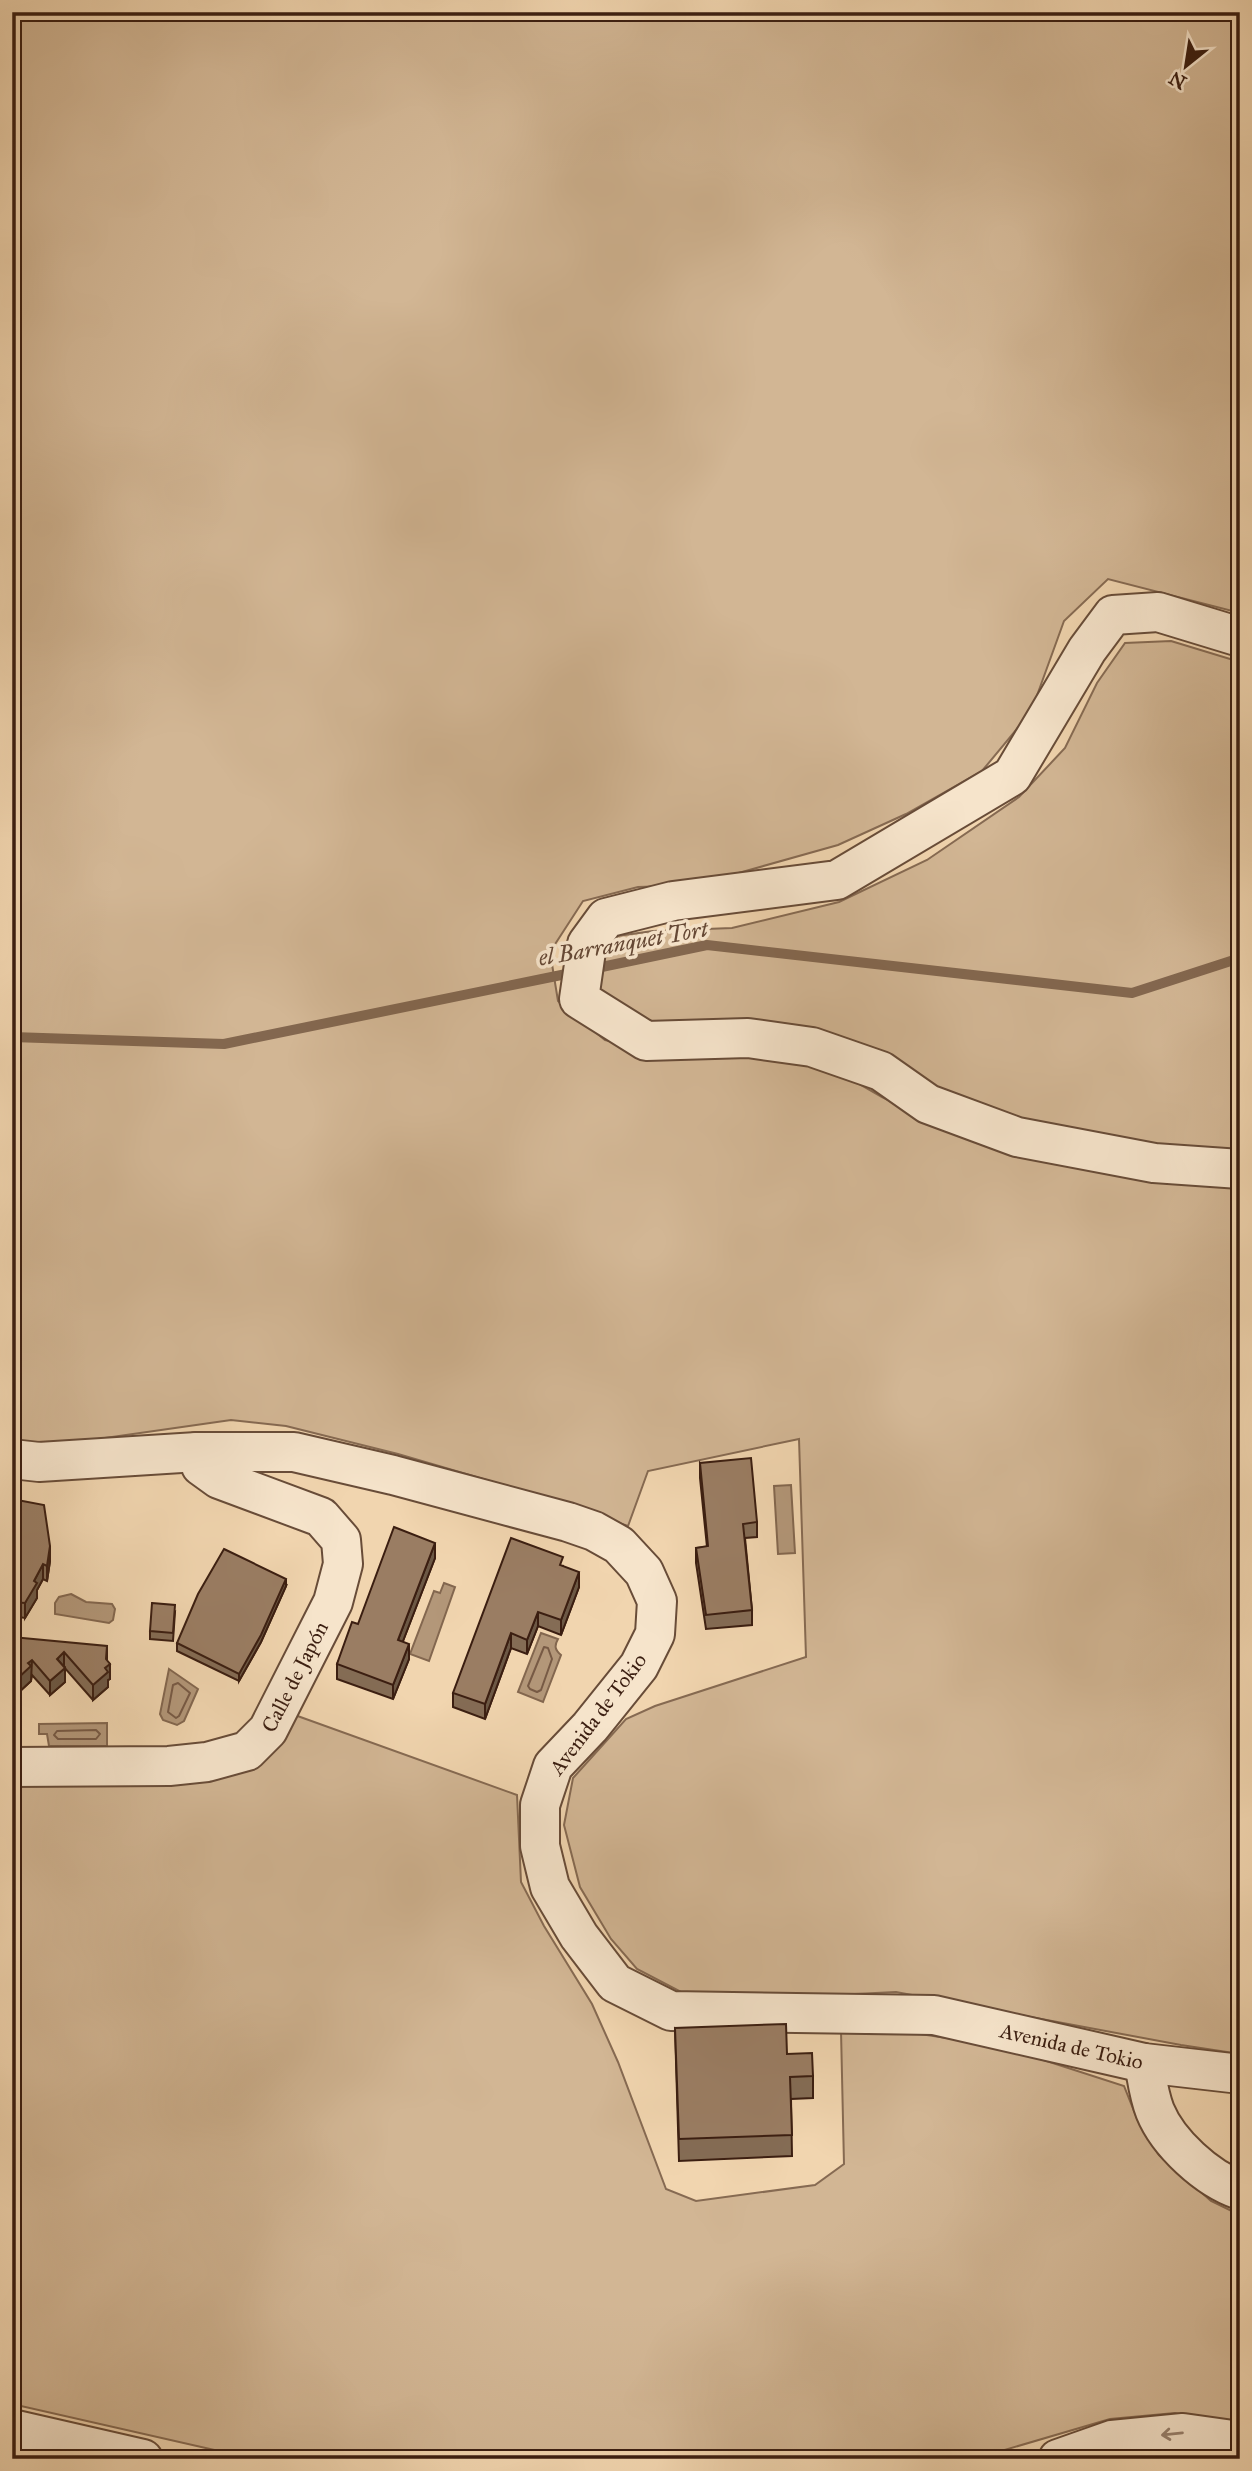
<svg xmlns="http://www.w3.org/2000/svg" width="1252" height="2471" font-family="'IM FELL Great Primer',serif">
<rect width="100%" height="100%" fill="#f1d5af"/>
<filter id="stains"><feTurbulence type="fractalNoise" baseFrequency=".00286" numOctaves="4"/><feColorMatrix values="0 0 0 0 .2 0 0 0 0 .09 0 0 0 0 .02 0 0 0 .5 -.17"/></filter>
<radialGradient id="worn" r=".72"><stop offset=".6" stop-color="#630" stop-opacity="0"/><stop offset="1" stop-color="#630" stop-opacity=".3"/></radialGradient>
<path fill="#d2b694" stroke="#866a52" stroke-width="2" d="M12,12H1240V613L1108,579L1064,621L1031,712L982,771L906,814L838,845L696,885L638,887L583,901L550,952L558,1001L605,1040L678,1056L762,1049L821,1062L882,1097L947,1128L1240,1180V2054L1181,2045L896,1992L731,2000L681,1992L637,1969L611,1939L580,1887L564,1825L573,1778L626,1719L655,1706L806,1657L799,1439L648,1471L628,1526L507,1486L398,1454L286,1426L231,1420L70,1443L27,1444L12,1441Z
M1171,641L1240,662V1151L1170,1147L1059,1130L927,1089L658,1027L626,1012L596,986L597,957L610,937L653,931L732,928L839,902L927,860L1019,797L1065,748L1097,683L1125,643Z
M292,1714L517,1795L521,1882L544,1926L592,2004L618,2062L666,2189L696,2201L815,2185L844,2164L841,2031L920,2034L1000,2046L1124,2086L1138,2121L1159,2155L1211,2201L1240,2215V2427L1175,2413L1110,2419L974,2459H254L12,2404V1784L181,1782Z"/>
<path fill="#b39779" stroke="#83674f" stroke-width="2" d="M791,1485L795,1553L778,1554L774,1486Z
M444,1583L455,1587L429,1661L410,1654L434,1591L440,1593Z
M71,1594L86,1602L112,1604L115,1609L113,1620L109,1623L55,1614V1603L59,1597Z
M541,1633L558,1639C554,1646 555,1650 561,1655L543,1702L518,1692Z
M169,1669L198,1689L184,1721L177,1725L163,1720L160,1714Z
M107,1723V1746H49L47,1734H39V1724Z"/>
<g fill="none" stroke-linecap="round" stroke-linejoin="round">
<path stroke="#775a45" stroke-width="2" d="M544,1647L548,1648L552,1659L541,1690L537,1692L530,1689L528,1686Z
M178,1683L190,1693L179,1716L176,1718L168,1712L173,1685Z
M96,1730L100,1734L96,1739H58L54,1735L57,1731Z"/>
<path stroke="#83674f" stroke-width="10" d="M592,969L707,945L1132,993L1240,958
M12,1037L224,1044L576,972"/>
<defs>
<g id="minor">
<path d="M1240,637L1158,612L1113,615L1087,650L1012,776L837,880L673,901L606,918L587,944L579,999L646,1041L748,1038L812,1047L881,1071L928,1104L1017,1137L1154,1163L1240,1169"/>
<path id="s1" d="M12,1459L39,1462L197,1452H294L393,1475L568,1522L594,1531L619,1545L644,1572L657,1601L655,1634L639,1666L590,1727L553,1766L540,1805V1846L550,1887L579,1936L615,1983L671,2011L934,2015L1144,2063L1240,2074"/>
<path id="s2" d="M12,1767L169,1766L207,1762L247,1751L268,1730L333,1602L343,1564L341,1540L321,1517L219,1479L201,1466L197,1452"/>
<path d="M1144,2063C1147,2079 1149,2096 1155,2111C1168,2143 1207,2179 1240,2190"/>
<path d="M12,2429L143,2459"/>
<path d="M1058,2459L1112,2440L1183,2433L1240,2441"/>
</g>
</defs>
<use href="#minor" stroke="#684c38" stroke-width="42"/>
<use href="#minor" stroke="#f6e4cb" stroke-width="38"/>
</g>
<path fill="#846c55" stroke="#3b1e11" stroke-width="2" d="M700,1463L757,1522V1537L745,1538L752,1610V1625L706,1629L696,1563V1548L707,1547L700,1478Z
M12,1499L50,1561L47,1581L43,1579L37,1590V1598L25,1618L12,1616Z
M435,1558L403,1641L409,1659L393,1699L337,1679V1664L358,1624Z
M563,1566L579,1587L561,1635L538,1626L527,1654L511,1648L485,1719L453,1707V1693Z
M286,1586L261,1642L239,1681L177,1651V1643Z
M175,1612L173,1641L150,1639V1631Z
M12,1637L107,1661L110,1679L108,1680V1687L93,1700L64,1667L65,1682L50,1695L32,1675L31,1681L18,1693L12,1687Z
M675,2028L787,2054L813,2076V2098L791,2099L792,2156L679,2161Z
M1240,2099V2129L1234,2127V2119Z"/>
<path fill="#6c5845" stroke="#3b1e11" stroke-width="2" d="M435,1543V1558L398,1654V1640Z
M50,1546V1561L47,1581V1566Z
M43,1564V1579L37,1590V1598L25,1618V1603L34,1581Z
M579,1572V1587L561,1635V1620Z
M286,1579V1586L261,1642L239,1681V1674Z
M538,1612V1626L527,1654V1640Z
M511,1633V1648L485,1719V1704Z
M409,1644V1659L393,1699V1685Z
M107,1646V1661L110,1664V1679L108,1680V1687L93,1700V1685Z
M64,1652V1667L57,1659Z
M32,1660L31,1681L18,1693V1678L28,1663Z
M65,1668V1682L50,1695V1681Z
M16,1707V1715L13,1728V1721Z"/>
<path fill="#9a7d63" stroke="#3b1e11" stroke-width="2" d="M751,1458L757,1522L743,1524L752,1610L706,1615L696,1548L708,1546L700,1463Z
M12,1499L44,1505L50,1546L47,1566L43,1564L34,1581L37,1583L25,1603L12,1602Z
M394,1527L435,1543L398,1640L409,1644L393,1685L337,1664L352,1622L358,1624Z
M511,1538L563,1557L560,1565L579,1572L561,1620L538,1612L527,1640L511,1633L485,1704L453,1693Z
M224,1549L286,1579L261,1635L239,1674L177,1643L198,1594Z
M152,1603L175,1605L173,1633L150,1631Z
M12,1637L107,1646L106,1659L110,1664L105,1668L108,1672L93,1685L64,1652L57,1659L65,1668L50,1681L32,1660L28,1663L31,1666L18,1678L12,1672Z
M12,1706L16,1707L13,1721H12Z
M786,2024L787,2054L812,2053L813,2076L790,2077L792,2135L679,2139L675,2028Z
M1240,2099V2121L1234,2119Z"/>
<defs><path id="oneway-shaft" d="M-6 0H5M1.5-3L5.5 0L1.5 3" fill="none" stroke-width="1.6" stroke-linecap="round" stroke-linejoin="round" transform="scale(1.75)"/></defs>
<use stroke="#98816e" href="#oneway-shaft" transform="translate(1172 2434) rotate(174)"/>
<g text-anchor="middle" stroke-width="7" stroke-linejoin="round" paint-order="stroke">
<g font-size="21" fill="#3b1e11" stroke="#f6e4cb">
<text dy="7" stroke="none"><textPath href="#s2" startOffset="326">Calle de Japón</textPath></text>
<text transform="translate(598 1714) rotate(-53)" y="7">Avenida de Tokio</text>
<text dy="7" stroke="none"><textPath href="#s1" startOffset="1598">Avenida de Tokio</textPath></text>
</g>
<g font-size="23" font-style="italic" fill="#654835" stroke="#f6e4cb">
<text transform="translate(623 943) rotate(-10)" y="8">el Barranquet Tort</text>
</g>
</g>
<rect width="1252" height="2471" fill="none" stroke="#f1d5af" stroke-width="42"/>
<rect x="14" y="14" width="1224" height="2443" fill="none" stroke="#3b1e11" stroke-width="3.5"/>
<rect x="21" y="21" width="1210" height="2429" fill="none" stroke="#3b1e11" stroke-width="2"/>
<g transform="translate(1186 66) rotate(210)" stroke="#f6e4cb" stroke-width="5" paint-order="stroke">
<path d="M0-5L12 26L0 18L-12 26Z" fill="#3b1e11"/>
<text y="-10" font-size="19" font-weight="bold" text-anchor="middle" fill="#3b1e11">N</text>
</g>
<rect width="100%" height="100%" filter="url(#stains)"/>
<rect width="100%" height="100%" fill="url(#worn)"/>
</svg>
